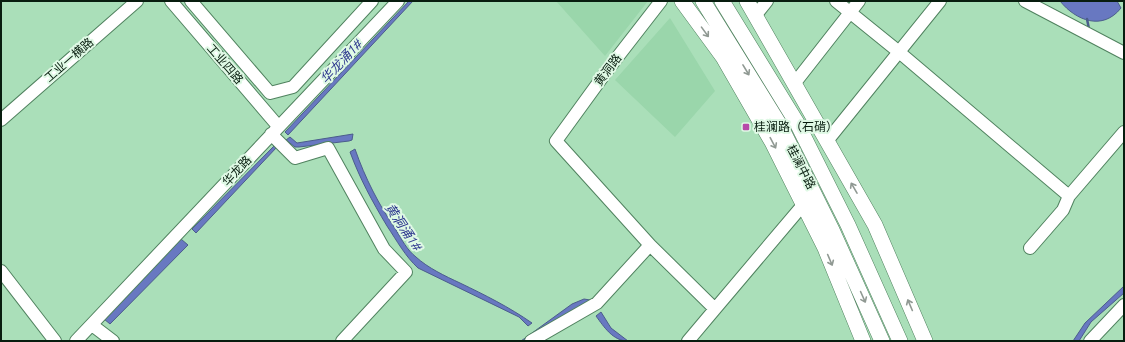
<svg xmlns="http://www.w3.org/2000/svg" width="1125" height="342" font-family="Ubuntu,'Noto Sans SC',sans-serif">
<rect width="100%" height="100%" fill="#aadfb9"/>
<path fill="#9ad6ab" d="M556,1H648L605,56Z
M670,18L715,91L675,137L615,80Z"/>
<path fill="#6878c1" stroke="#4b5d8c" d="M409,1H413L288,135L285,132Z
M1060,1H1117L1121,8C1103,31 1076,21 1060,1Z
M353,134L352,140L349,141L299,147H295L286,140L290,137L297,143Z
M274,146L277,147L196,233L192,229Z
M355,149C365,178 379,205 396,230C402,240 407,250 416,257C428,268 445,276 460,283C485,295 509,307 532,323L528,326L519,317L418,268C405,256 397,241 387,226C372,201 360,179 350,152Z
M181,239L188,245L110,324L104,319L176,242Z
M1124,286V293L1091,322L1079,341H1073L1085,323Z
M584,299L590,300L529,341H521L572,304Z
M601,312L611,328L628,341C613,341 604,327 596,316Z"/>
<g fill="none" stroke-linecap="round" stroke-linejoin="round">
<path stroke="#4b5d8c" stroke-width="2.5" d="M1087,19L1089,29"/>
<defs>
<path id="minor" d="M171,1L278,126
M191,1L270,93L293,87L372,1
M661,1L609,68L556,141L650,245L715,309L808,199
M836,1L899,52L1069,196L1124,132
M1025,1L1124,53
M755,16L767,1
M794,84L859,1
M1,120L137,1
M271,134L295,158L328,148L384,249L406,272L342,341
M827,141L940,1
M1030,248L1063,210L1069,196
M1,271L55,341
M92,325L113,341
M76,341L398,1
M531,341L597,303L650,245
M688,341L715,309
M1090,341L1124,305"/>
<path id="major" d="M682,1L723,57L772,142L825,248L863,341
M703,1L781,127L832,230L882,341
M722,1L797,123L848,225L900,341
M747,1L875,225L925,341"/>
</defs>
<use href="#minor" stroke="#50825f" stroke-width="14"/>
<use href="#major" stroke="#50825f" stroke-width="16"/>
<use href="#minor" stroke="#fff" stroke-width="12"/>
<use href="#major" stroke="#fff" stroke-width="15"/>
</g>
<defs><path id="oneway-shaft" d="M-6 0H5M1.5-3L5.5 0L1.5 3" fill="none" stroke-width="1.6" stroke-linecap="round" stroke-linejoin="round"/></defs>
<g stroke="#909993">
<use href="#oneway-shaft" transform="translate(705 32) rotate(54)"/>
<use href="#oneway-shaft" transform="translate(746 70) rotate(59)"/>
<use href="#oneway-shaft" transform="translate(773 143) rotate(62)"/>
<use href="#oneway-shaft" transform="translate(854 188) rotate(-120)"/>
<use href="#oneway-shaft" transform="translate(830 260) rotate(67)"/>
<use href="#oneway-shaft" transform="translate(863 297) rotate(66)"/>
<use href="#oneway-shaft" transform="translate(910 305) rotate(-113)"/>
</g>
<rect fill="#b74aa9" stroke="#dff9e5" stroke-width="1.5" x="742" y="123" width="8" height="8" rx="2"/>
<g text-anchor="middle" stroke-width="4" stroke-linejoin="round" paint-order="stroke">
<g font-size="12" fill="#081d0f" stroke="#dff9e5">
<text transform="translate(69 60) rotate(-41)" y="4">工业一横路</text>
<text transform="translate(225 64) rotate(49)" y="4">工业四路</text>
<text transform="translate(608 70) rotate(-53)" y="4">黄洞路</text>
<text transform="translate(801 167) rotate(63)" y="4">桂澜中路</text>
<text transform="translate(237 171) rotate(-47)" y="4">华龙路</text>
</g>
<g font-size="12" fill="#081d0f" stroke="#dff9e5" text-anchor="start">
<text x="754" y="131">桂澜路（石𬒔）</text>
</g>
<g font-size="13" font-style="italic" fill="#2d368e" stroke="#dff9e5">
<text transform="translate(341 61) rotate(-47)" y="5">华龙涌1#</text>
<text transform="translate(404 227) rotate(56)" y="5">黄洞涌1#</text>
</g>
</g>
<rect width="1125" height="342" fill="none" stroke="#081d0f" stroke-width="4"/>
</svg>
